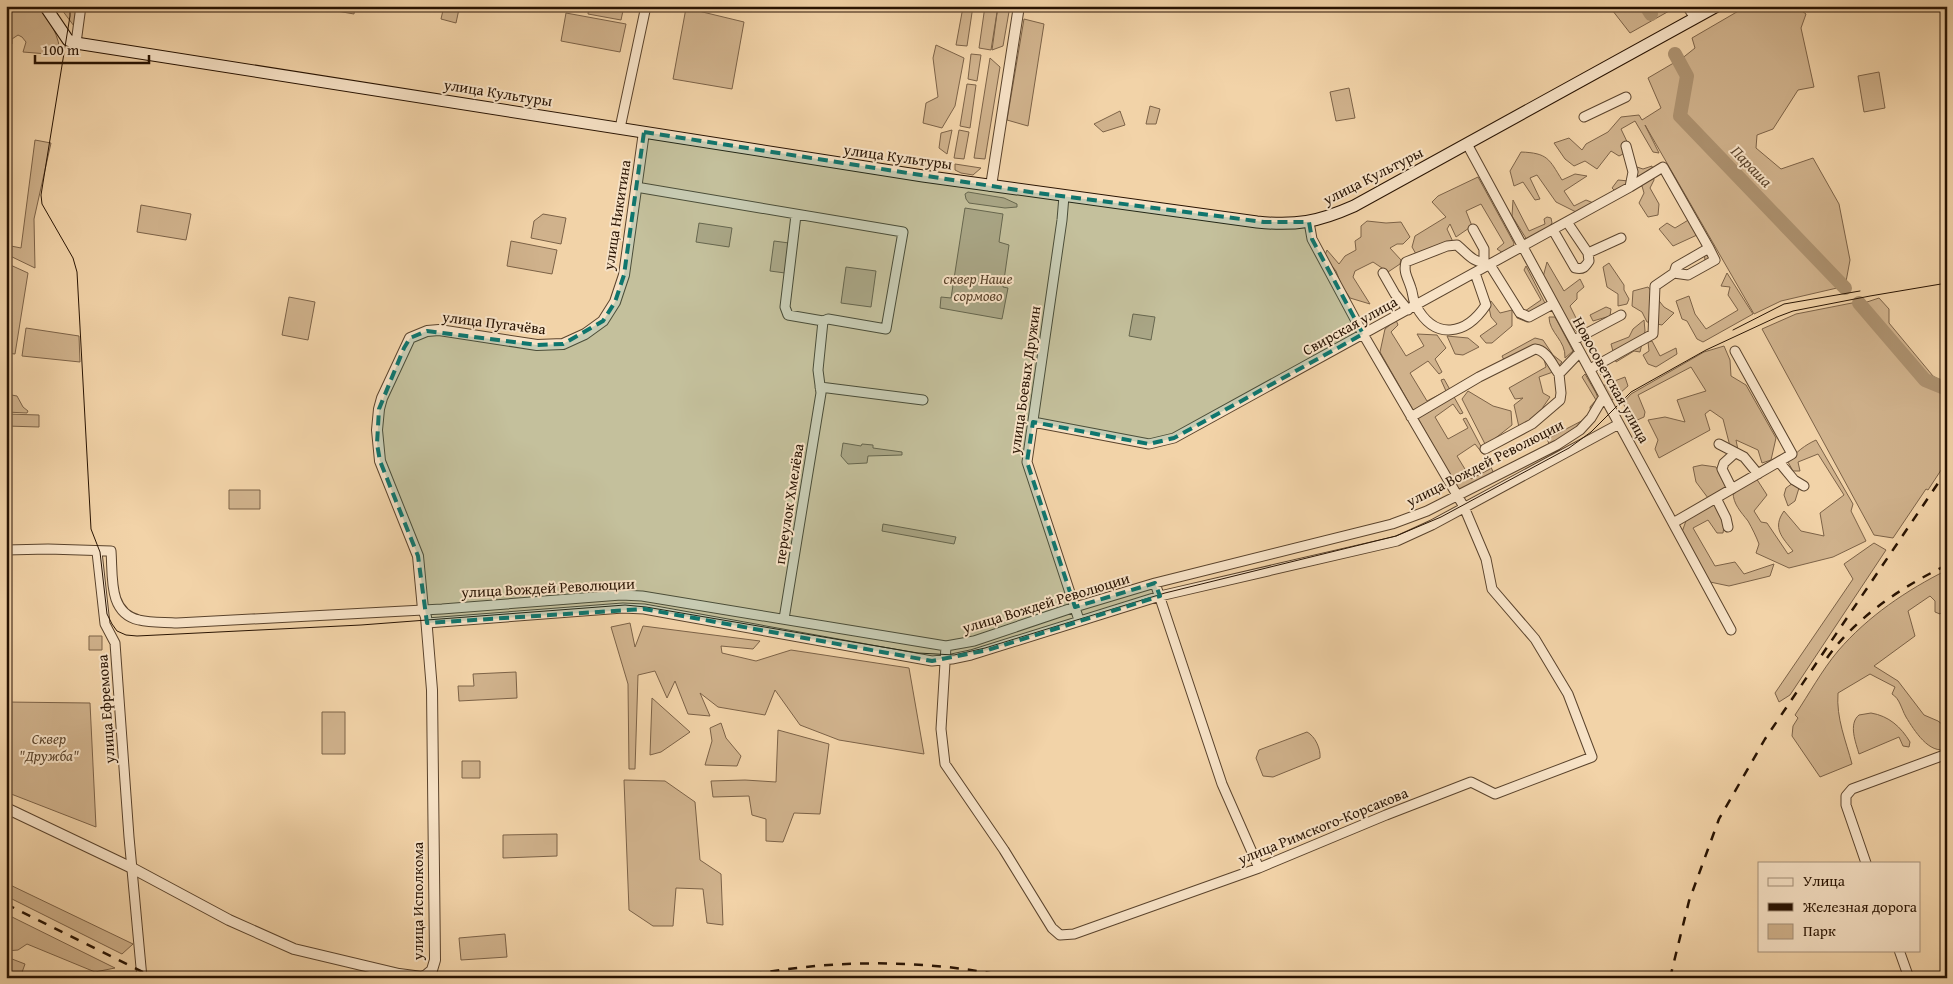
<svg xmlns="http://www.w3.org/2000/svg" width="1953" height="984" font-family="'Gentium Book Plus',serif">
<rect width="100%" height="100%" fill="#f2d3a8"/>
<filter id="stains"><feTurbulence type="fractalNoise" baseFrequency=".004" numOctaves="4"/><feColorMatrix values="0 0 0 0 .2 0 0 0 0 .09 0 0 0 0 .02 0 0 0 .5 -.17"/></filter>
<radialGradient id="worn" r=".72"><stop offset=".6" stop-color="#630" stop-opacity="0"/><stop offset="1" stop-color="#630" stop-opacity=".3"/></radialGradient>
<path fill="#d0b28c" stroke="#7c6247" d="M6,6H38C50,20 60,37 60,55L23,52L26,42L22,37L18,35L12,39V44L6,46Z
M59,6H77L74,26Z
M308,6H355L354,14Z
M444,6L459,9L456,23L441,19Z
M589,6H624L621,20L588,14Z
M973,6L967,46L956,45L963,7Z
M985,6H998L991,50L979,48Z
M998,6H1010L1003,46L992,50Z
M1609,6H1678L1630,33Z
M1747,6H1795L1806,14L1801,28L1814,87L1798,90L1773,129L1757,135L1756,148L1781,169L1813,158L1839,204L1850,260L1845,287L1681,115L1688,76L1680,60L1695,48L1692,38Z
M686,8L744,22L732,89L673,79Z
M566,13L626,24L620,52L561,41Z
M1024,19L1044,24L1028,126L1007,120Z
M936,45L964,58L955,106L942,128L923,123L926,103L938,97L933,58Z
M971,54L981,55L977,81L968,79Z
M990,58L1000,67L985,159L974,158Z
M1677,61L1686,76L1679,116L1839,284L1837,288L1781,301L1754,314L1645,125L1659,153L1653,152L1635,121L1621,129L1631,150L1619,156L1611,151L1597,169L1585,161L1574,166L1565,159L1554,143L1569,138L1582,150L1586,144L1608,132L1621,117L1639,115L1642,120L1661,108L1648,78Z
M1879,72L1885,108L1864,112L1858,76Z
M967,84L976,85L970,128L960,126Z
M1349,88L1355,118L1336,121L1330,92Z
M1150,106L1160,109L1156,124H1146Z
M1120,111L1125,125L1103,132L1094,124Z
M952,130L947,154L939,148L941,133Z
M959,130L969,132L964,159L954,158Z
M35,140L51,143L34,219L35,268L6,254V245L21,248Z
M1521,152C1548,153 1549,159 1562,180L1575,174L1587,176L1564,191L1574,206L1586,200L1596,204L1578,213L1556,202L1537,175L1530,178L1540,199L1535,200L1523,182L1514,186L1510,171Z
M955,164L981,168L973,175L961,173L955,170Z
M1634,166L1643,169L1652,166L1654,180L1650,188L1659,204L1658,215L1648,217L1639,203L1644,193L1642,186L1616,192L1612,188L1618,180L1629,181Z
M1478,177L1514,243L1513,248L1503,253L1497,249L1504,243L1481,204L1466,211L1472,226L1456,237L1450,224L1447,229L1454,244L1416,254L1412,247L1415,236L1446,217L1432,202L1438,196Z
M968,192L1004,198L1017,204V207L1005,208L969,203L966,199L965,194Z
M1682,193L1720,261L1713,263L1705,260L1703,247L1697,235L1673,246L1659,229L1667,223L1675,228L1690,219Z
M1513,200L1529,231L1545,224L1544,219L1547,217L1551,218L1552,223L1549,227L1527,240L1512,216Z
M141,205L191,214L186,240L137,232Z
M965,208L1003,214L999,242L1009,245L1003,287L1008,288L1002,319L940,308L941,297L951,298Z
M543,214L566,218L561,244L531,238L534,221Z
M1367,221L1386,223L1401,222L1410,237L1403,244H1397L1390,248L1401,260L1400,264L1388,272L1373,262L1355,271L1353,277L1370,304L1350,298L1341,284L1336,271L1327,260L1325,255L1327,250L1339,264L1345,256L1356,250L1355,241L1361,237V226Z
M699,223L732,228L729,247L696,242Z
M511,241L557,250L552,274L507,266Z
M774,241L789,243L785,273L770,271Z
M1547,262L1564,291L1580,279L1584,287L1577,293V299L1570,306L1577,320L1583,322L1577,332L1568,323L1543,277Z
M6,263L28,273L15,354L6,353Z
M1609,263L1624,285V290L1629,299L1627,304L1618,306V294L1607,287L1603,267Z
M1526,266L1546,305L1542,313L1527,322L1517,318L1515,312L1525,311L1541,300L1524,270Z
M846,267L876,271L871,307L841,303Z
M1727,273L1753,314L1703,342L1697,339L1687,321L1682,319L1676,301L1689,296L1695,314L1706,329L1738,310L1728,295L1730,287L1721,286Z
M1648,287L1664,307L1674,313L1662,325L1647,322L1642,312L1632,306L1633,291Z
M289,297L315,302L308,340L282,335Z
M1879,298L1889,309V323L1933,376L1947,384V461L1928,490L1926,489L1893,538L1874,535L1762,329L1796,314L1852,303L1855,306Z
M1491,301L1500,313L1512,310V326L1492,343H1486L1480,336L1497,324L1491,317L1488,303Z
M1606,307L1611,309L1610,316L1593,321L1590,315Z
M1133,314L1155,317L1151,340L1129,336Z
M1549,317H1555L1573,351L1565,358C1566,340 1549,333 1549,317Z
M1396,320L1398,325L1391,332L1406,356L1424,346L1417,334L1437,335L1446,348L1435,359L1442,372L1439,374L1428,361L1410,373L1427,401L1446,391L1441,380L1444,379L1463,413L1460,414L1453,404L1435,417L1448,439L1468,428L1463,419L1466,418L1485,454H1483L1475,444L1457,456L1471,479L1490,469L1486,458H1487L1494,474L1460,492L1380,352L1385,329Z
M1644,320L1645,331L1640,352L1634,351L1616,362L1611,344L1629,337L1633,329Z
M26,328L79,336L80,362L22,356Z
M1447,336L1468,338L1479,347L1463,355L1455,354Z
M1535,338L1543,340L1553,355L1562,362L1553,372L1539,377L1543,393L1550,397L1543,407L1542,422L1530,429L1519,427L1514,405L1523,398L1515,399L1509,388L1546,367L1543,355L1535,352L1505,362L1502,356Z
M1652,341L1660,356L1676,348L1677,354L1656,367L1648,364L1643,355L1649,351L1648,342Z
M1724,346L1730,360L1731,376L1746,385L1776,438L1771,460L1762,463L1758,450L1736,440L1739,455L1733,458L1723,419L1710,410L1705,414L1710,430L1659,458L1655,449L1658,440L1648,420L1665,417L1685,422L1677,400L1706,391L1691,367L1638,395L1645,412L1644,417L1633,422L1623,403L1631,394L1704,352Z
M1604,366L1612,382L1625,377L1628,386L1611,401L1604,388L1606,382L1599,372Z
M1585,374L1596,393L1601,406L1595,417L1550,446L1547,439L1591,416L1590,407L1596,400L1582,377Z
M1468,391L1493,406L1511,411L1512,425L1493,440L1485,444L1462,399Z
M6,394L17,396L23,407L28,411L27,413L6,412Z
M6,414L39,415V427L6,426Z
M1816,440L1853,504L1851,511L1866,541L1833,557L1789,568L1756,553L1759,544C1756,536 1752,528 1748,521C1741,512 1733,504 1733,492L1756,478L1767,495L1754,511L1761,522L1767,523L1788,554L1793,551C1782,537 1772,528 1784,511L1801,531L1824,536L1820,513L1844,495L1818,454L1798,462L1800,471H1793L1788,462C1796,452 1805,445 1816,440Z
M843,443L861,446L862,444L873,445V448L902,452V455L868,456L867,463L848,464L841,456Z
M1702,465L1716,467L1727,487L1708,498L1696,482L1693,467Z
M1793,483L1799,488L1795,501L1788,506L1784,495L1786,488Z
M229,490H260V509H229Z
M1718,505L1725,520L1723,533H1717L1708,520L1693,528L1715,566L1735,562L1744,574L1774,564L1770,576L1729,586L1710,582L1682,532L1687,518L1709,506Z
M883,524L956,537L954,544L882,531Z
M1874,543L1886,550L1790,695L1779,702L1775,693L1853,579L1844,564Z
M1947,570V607L1940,614L1935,612V601L1930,596L1908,611L1915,636L1874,666L1898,681L1924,715L1938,721L1947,728V749C1929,755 1914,730 1906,717C1901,708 1900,699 1892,694L1895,687L1870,674L1838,693C1836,718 1846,741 1852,764L1820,777L1792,736L1793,726L1798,718L1795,715C1809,694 1822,670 1838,651C1868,616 1907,590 1947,570Z
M630,623L635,647L643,626L760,641L753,649L721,646L722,653L756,661L791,650L909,668L924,754L839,740L800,725L775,690L765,715L718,707L700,693L710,716L688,714L675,681L667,698L655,671L638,675L635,769H629L628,684L611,627Z
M89,636H102V650H89Z
M516,672L517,698L459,701L458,686H474L473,674Z
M652,698L690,732L661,752L650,755Z
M6,702L90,703L96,827L6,792Z
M322,712H345V754H322Z
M1871,713C1889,716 1901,727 1910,742L1909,747L1903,746L1899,737L1859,754C1856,743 1848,724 1859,715Z
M721,723L726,738L741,756L737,766L705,765L712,741L710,728Z
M778,730L829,744L820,814L794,813L783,842L766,841V819L752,815L749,796L713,797L711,781L745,780L776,782Z
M1307,732C1315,736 1321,749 1320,758L1273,777L1263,776L1256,758L1259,750Z
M462,761H480V778H462Z
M624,780L665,781L695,802L700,860L721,874L723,925L707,923L703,889L676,888L673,926H653L629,910Z
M557,834V856L503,858V835Z
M6,883L133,944L122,954L6,896Z
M6,914L115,968L95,972L27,944L18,950L6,951Z
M505,934L507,957L461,960L459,938Z
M6,959H12L25,964L20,978H6Z"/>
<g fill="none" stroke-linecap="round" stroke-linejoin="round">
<path stroke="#ad9270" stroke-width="14" d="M1646,6L1651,14
M1675,54L1687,76L1680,116L1845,288
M1859,303L1925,380L1947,389"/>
<defs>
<path id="minor" d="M1687,6L1695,18
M76,43L81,6
M1584,117L1626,97
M620,128L646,6
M1467,144L1731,630
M1626,146L1633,172L1630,187
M636,187L903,232L886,329L828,319L823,321L818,370L821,393L784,619
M1064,196L1062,220L1027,462L1079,620
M796,215L785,307L788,315L823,321
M1473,229L1484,249V263
M1553,230L1575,268C1583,270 1585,267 1589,261L1588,253L1567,222
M1588,253L1621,238
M1383,273L1395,294L1408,310
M1475,273L1486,305C1466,335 1435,341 1416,306C1413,301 1413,293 1411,288C1408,278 1403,272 1406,262L1447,246L1457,245C1471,257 1470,260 1490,265L1520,313L1529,317L1553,304
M1674,273L1688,275L1715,260L1709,248
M1574,340L1621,315
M820,387L923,400
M1411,417L1479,377L1535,349C1547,350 1553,366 1559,374
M1033,422L1149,444L1174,438L1630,187L1663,167L1709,248L1676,267L1674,273L1655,286L1653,334L1590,369
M1719,444L1744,457L1758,474
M1485,449L1532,424L1560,400L1561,393L1559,374L1580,352
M1779,462L1794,480L1804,486
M1732,489L1722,469L1724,463L1735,453
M1716,498L1726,518L1728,527
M1673,523L1792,454L1735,351
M6,550L48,549L111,551C113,577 108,613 139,620C151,623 165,622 177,623L442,609L621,595L642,596L946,646L974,641L1075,607L1155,583L1392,524L1427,511L1557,445L1580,430L1591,418L1604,396
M97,552L105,624L115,643L129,837L142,978
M1155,583L1222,784L1259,868
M427,623L623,608L644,609L932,661L952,659L971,655L1160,596L1397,541L1432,525L1619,424
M946,646L941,729L945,764L1004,850L1052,928L1060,935L1074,934L1259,868L1386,815L1471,782L1495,794L1592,757L1568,694L1535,639L1492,589L1486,559L1464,507L1363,334L1312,239L1309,222
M1866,863L1846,805V796L1852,789L1947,754
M1899,950L1909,978"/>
<path id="tertiary" d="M991,186L1019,6
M6,808L132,868L229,920L294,949L399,974L422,977L426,975L432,970L435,960L432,690L426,617L423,609L418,556L380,461L377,430L379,409L382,398L410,338L427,331L439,330L537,345L563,344L585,334L603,321L615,302L624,275L644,132"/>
<path id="secondary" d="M45,6L68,40L76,43L923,176L1257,222C1296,226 1318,222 1354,206L1717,6"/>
</defs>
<use href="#minor" stroke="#5a432c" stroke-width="11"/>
<use href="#tertiary" stroke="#5a432c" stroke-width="12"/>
<use href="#secondary" stroke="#281302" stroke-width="13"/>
<use href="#minor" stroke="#f7e2c6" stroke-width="9"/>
<use href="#tertiary" stroke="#f7e2c6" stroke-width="10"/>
<use href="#secondary" stroke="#f7e2c6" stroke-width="11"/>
<path stroke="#281302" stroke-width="1" d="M70,6V16L41,195L42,204L73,258L77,272L91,529L100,552L107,614L112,624L117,631L126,635L137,636L361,625L625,605L646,607L918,653L954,655L985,648L1165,593L1396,536L1441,517L1569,448L1591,432L1631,392L1706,350L1777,317L1793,311L1870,296L1947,283
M1733,330L1784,304L1860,291"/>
<path stroke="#281302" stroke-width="2.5" stroke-dasharray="9 9" stroke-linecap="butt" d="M1827,658C1856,617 1903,586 1947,565
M6,904L155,978
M735,978C825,959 924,958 1015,978
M1670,978L1689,901L1719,819L1765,739L1947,470"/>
</g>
<path fill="#0f766e" fill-opacity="0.2" stroke="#0f766e" stroke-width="4" stroke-dasharray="10 6" stroke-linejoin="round" d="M644,132L1030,192L1264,222H1309L1312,239L1363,334L1174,438L1149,444L1033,422L1027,462L1075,607L1155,583L1160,596L988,650L932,661L644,609L427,623L418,556L380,461L377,444L379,409L404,348L410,338L427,331L537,345L563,344L603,321L615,302L624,275Z"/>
<g text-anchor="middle" stroke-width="4" stroke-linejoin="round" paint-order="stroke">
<g font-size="15" fill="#281302" stroke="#f7e2c6">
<text transform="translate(498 93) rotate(9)" y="5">улица Культуры</text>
<text transform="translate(898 157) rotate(8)" y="5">улица Культуры</text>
<text transform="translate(1373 176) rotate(-27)" y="5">улица Культуры</text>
<text transform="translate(617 215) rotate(-81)" y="5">улица Никитина</text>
<text transform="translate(494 323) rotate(7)" y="5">улица Пугачёва</text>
<text transform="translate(1350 326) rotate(-29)" y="5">Свирская улица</text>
<text transform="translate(1025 380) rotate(-82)" y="5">улица Боевых Дружин</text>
<text transform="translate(1611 380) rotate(61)" y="5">Новосоветская улица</text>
<text transform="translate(1485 463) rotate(-27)" y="5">улица Вождей Революции</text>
<text transform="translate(789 504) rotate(-81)" y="5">переулок Хмелёва</text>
<text transform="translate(548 588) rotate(-3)" y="5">улица Вождей Революции</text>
<text transform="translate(1046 603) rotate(-17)" y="5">улица Вождей Революции</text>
<text transform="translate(106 709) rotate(-94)" y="5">улица Ефремова</text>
<text transform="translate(1323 826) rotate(-22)" y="5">улица Римского-Корсакова</text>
<text transform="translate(418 901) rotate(-90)" y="5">улица Исполкома</text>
</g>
<g font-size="15" font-style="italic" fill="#5a432b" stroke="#f7e2c6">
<text x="978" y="284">сквер Наше<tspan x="978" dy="17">сормово</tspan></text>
<text x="49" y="744">Сквер<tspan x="49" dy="17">"Дружба"</tspan></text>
</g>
<g font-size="16" font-style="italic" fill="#5d462e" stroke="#f7e2c6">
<text transform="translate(1752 166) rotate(46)" y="6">Параша</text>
</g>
</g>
<rect width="1953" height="984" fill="none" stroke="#f2d3a8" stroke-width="25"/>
<rect x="8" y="8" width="1938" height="969" fill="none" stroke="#281302" stroke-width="2.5"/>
<rect x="12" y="12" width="1928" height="959" fill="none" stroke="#281302"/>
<rect x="1758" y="862" width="162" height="90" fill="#f7e2c6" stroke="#a48f78"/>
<rect x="1768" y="878" width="25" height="8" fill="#f7e2c6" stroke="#a48f78"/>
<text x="1803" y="886" font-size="15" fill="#281302">Улица</text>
<rect x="1768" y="903" width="25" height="8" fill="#281302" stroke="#a48f78"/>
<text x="1803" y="912" font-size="15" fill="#281302">Железная дорога</text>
<rect x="1768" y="924" width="25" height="15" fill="#d0b28c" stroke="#a48f78"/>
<text x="1803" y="936" font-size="15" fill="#281302">Парк</text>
<path d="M35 55v8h114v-8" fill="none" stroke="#281302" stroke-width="2.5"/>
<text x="42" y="55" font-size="15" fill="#281302" stroke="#f7e2c6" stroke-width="4" paint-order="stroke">100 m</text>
<rect width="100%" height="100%" filter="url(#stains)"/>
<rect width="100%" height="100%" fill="url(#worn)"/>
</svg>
